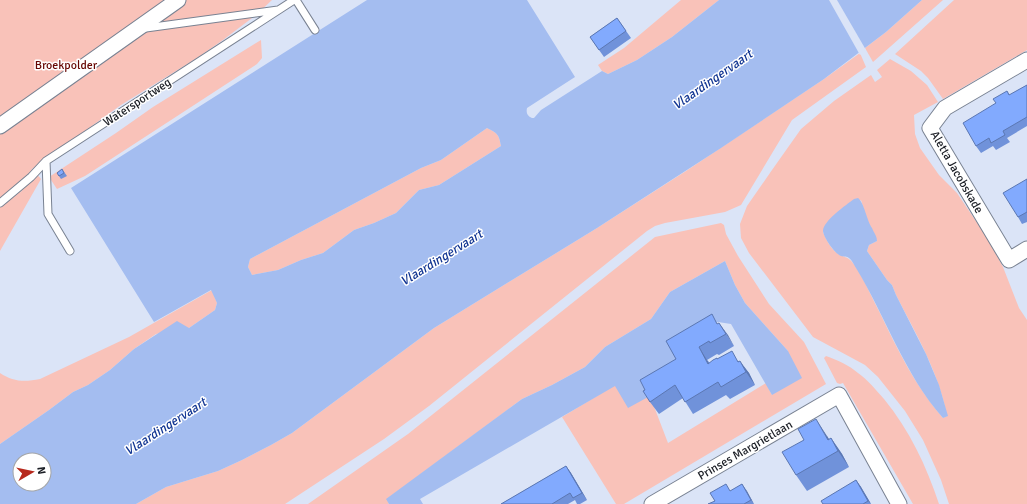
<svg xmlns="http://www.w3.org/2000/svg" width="1027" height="504" font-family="Signika,sans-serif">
<rect width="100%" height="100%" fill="#dbe4f7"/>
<path fill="#f9c2b9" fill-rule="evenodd" d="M0,0H272L256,15L223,40L197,58L121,105L32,169L20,193L36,173L41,179L0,251Z
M681,0H719L672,37L637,60L608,74L602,71L598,65L624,48Z
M922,0H943L873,62L865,48L886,32Z
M954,0H1027V50L943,99L928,78L921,71L895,54Z
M261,40L262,58L257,64L85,176L57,189L49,177L116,133L153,107Z
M860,53L866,67L792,120L741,205L725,212L665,223L655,226L647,231L429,406L384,439L285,504H136L166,487L218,471L242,460L271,445L292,433L434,328L597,228L686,171L824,79Z
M890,59L911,71L927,85L938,102L914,115L915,134L920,148L939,175L957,193L988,239L1003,267L1019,308L1027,320V504H949L941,480L923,440L905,411L878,377L865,365L813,337L749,253L741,238L740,224L747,206L772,170L801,129L834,101L871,75L875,82L882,77L877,70ZM861,200L866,217L877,241L869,245L867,251L887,280L892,285L896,295C916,334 939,373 947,416L943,418C916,387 897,349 880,313C872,298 865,281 856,267C848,255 846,259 837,253C831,249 826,239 823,232Z
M487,128C497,133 499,134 501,146L439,185L419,190L396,213L374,223L354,230L323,253L301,260L278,270L252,275L248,267L250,259L421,168L441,160Z
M721,223L724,225L726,234L738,256L769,304L804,342L826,384L624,504H616L562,417L615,385L650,396L668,443L766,383L772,395L788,351L745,303L735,285L725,261L670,292L651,319L605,347L585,367L552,385L522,399L387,499L389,504H308L408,434L655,237Z
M212,290L217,303L215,310L189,328L156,334L134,349L110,370L88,385L73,392L49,410L0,444V373C13,382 25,382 40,379L129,337Z
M826,356C837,360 849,365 858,373C868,380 876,390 884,399C910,431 926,465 939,504H913L843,383L840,384L837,383L824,358Z"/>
<path fill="#a4bdf0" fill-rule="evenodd" d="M367,0H527L575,77L527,108C526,113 527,116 532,118H534L541,110L602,71L608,74L637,60L672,37L719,0H922L886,32L824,79L721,148L597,228L434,328L292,433L271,445L242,460L218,471L166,487L136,504H0V444L49,410L73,392L88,385L110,370L134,349L177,321L189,328L215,310L217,303L211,290L154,322L71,188ZM487,128C497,133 499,134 501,146L439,185L419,190L396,213L374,223L354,230L323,253L301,260L278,270L252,275L248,267L250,259L421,168L441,160ZM20,460H44V484H20Z
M858,198C864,202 867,221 872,228C874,233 877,236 877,241L869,245L867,251L887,280L892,285L896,295L926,354L939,385L948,416L943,418C904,374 886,317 856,268C854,265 852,260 849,258C847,256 844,257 841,256C834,253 824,238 823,231C823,221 846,205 854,199Z
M725,261L735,285L745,303L788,351L802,378L772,395L731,324L718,322L672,349L682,366L650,396L628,408L615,386L420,499L423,504H389L386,499L522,399L552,385L585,367L605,347L651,319L670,292Z"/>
<path fill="#dbe4f7" d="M829,0H837L866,50L860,55Z"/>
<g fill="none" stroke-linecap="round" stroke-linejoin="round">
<defs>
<path id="lane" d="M296,0L315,30
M146,28L278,10
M46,161L48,214L70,251
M0,203L31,177L46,161L294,0"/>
<path id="street" d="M1027,60L945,108L930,128L1009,260L1027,249
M0,126L178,0
M652,504L839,395L899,504"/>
</defs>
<use href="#lane" stroke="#798292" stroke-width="9"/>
<use href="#street" stroke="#798292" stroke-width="17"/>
<use href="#lane" stroke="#fff" stroke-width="7"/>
<use href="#street" stroke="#fff" stroke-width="15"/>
</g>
<path fill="#7092da" d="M617,18L631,38L604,57L590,37Z
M1027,85V126L1007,138L1010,142L996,150L993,146L981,153L976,146L1007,91L1010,95Z
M62,169L67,176L61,179L57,173Z
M1027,179V222L1022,224L1018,217Z
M719,323L734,346L719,355L717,354L707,360L710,363L717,359L739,361L749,373L755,385L730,399L726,395L693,414L683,398L659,414L650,402L645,390L676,359Z
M827,436L829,439L831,438L842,454L849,467L807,491L796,475Z
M566,466L571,473L587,500L580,504H577L575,500L568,504H501Z
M856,480L861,487L871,504H823Z
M742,484L754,504H708L715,501Z"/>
<path fill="#5b77b2" d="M719,323L728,335L734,346L726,334Z
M699,347L707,360L717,377L708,364Z
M740,361L749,373L755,385L746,372Z
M816,419L827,436L836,451L828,440Z
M831,438L842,454L849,467L838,451Z
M566,466L571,473L587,500L582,493Z
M856,480L861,487L871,504L868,501Z
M742,484L747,491L754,504L751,500Z"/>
<path fill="#82aafe" stroke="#5b77b2" d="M617,18L626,31L599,50L590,37Z
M1027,85V117L1003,131L1005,135L991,143L989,138L976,146L963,123L996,103L993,99L1007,91L1009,95Z
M62,169L64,173L59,176L57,173Z
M1027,179V212L1018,217L1003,193Z
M712,314L717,324L719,323L726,334L710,343L709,341L699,347L708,364L713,360L717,358V359L732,351L738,362L740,361L746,372L721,387L718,382L685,402L675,385L650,402L643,391L645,390L640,380L676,359L666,341Z
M816,419L828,440L831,438L838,451L796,475L782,452L804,440L798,429Z
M566,466L582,493L573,498L570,493L552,504H501Z
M856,480L868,501L863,504H823L821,501Z
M726,484L730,491L742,484L751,500L744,504H708L715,501L710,493Z"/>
<g text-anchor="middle" stroke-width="3" stroke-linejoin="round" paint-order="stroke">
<g font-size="12" fill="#660602" stroke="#fff">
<text x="66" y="69">Broekpolder</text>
</g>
<g font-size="12" fill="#1a1d24" stroke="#fff">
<text transform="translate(137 102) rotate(-33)" y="4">Watersportweg</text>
<text transform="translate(957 172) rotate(60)" y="4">Aletta Jacobskade</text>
<text transform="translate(745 450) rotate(-30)" y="4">Prinses Margrietlaan</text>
</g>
<g font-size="13" font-style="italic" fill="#113592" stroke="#fff">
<text transform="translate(712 79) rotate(-35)" y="5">Vlaardingervaart</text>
<text transform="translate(441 257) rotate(-32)" y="5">Vlaardingervaart</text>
<text transform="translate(165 426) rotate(-33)" y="5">Vlaardingervaart</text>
</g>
</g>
<g transform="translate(32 472) rotate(81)"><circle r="19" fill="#ffffff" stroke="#a3a5a7"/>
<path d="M0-3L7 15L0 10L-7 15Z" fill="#b7291d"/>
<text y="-6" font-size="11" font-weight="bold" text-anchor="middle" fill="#1a1d24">N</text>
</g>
</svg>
